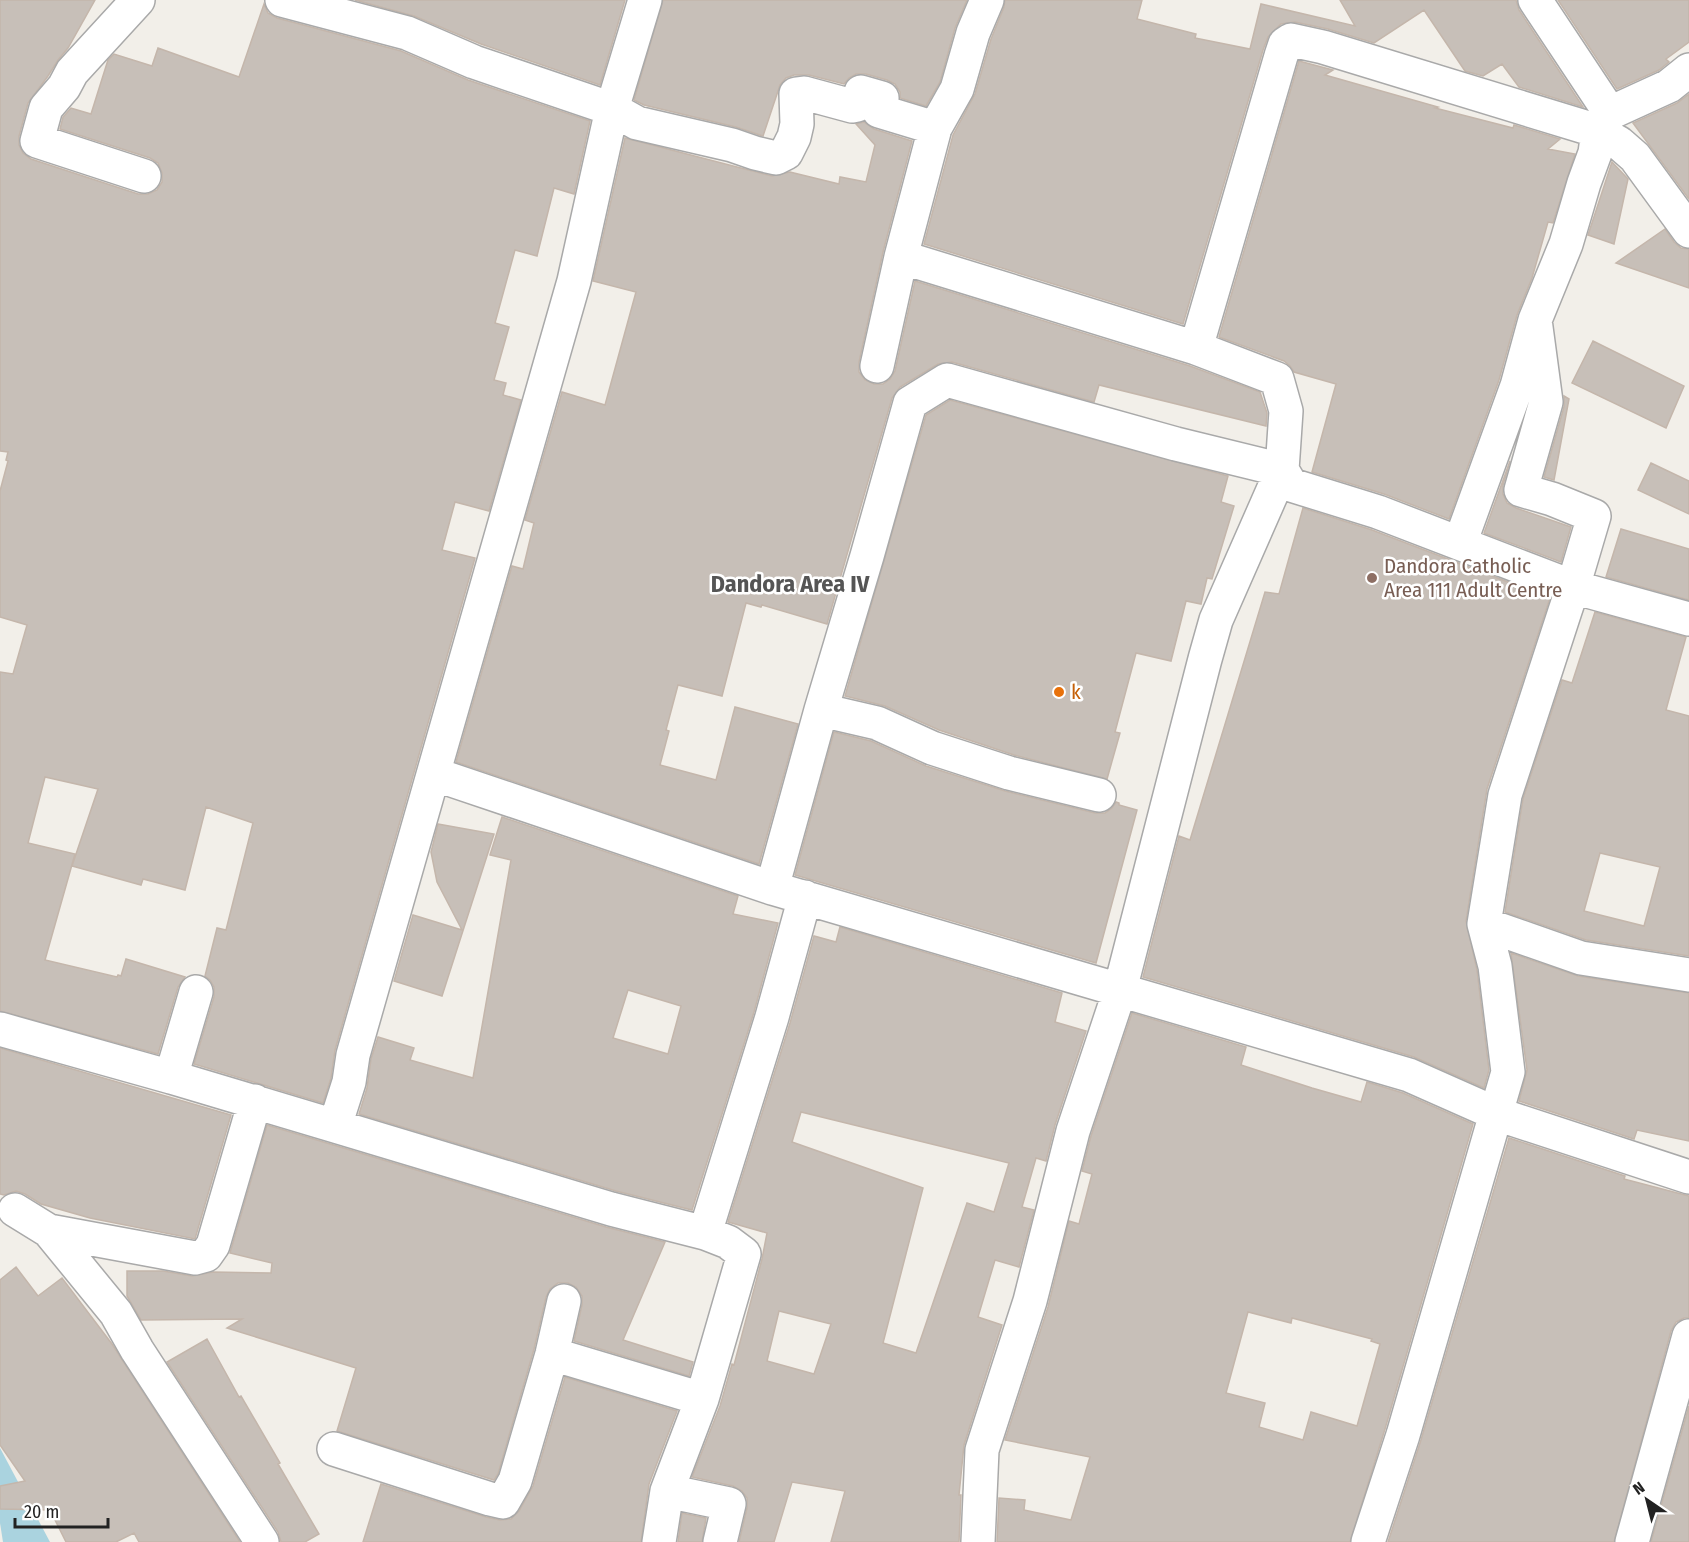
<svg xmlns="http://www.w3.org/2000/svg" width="1689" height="1542" font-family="'Fira Sans Condensed',sans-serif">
<rect width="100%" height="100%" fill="#f2efe9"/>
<path fill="#aad3df" d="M0,1448L50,1542H3L0,1523Z"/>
<path fill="#c7bfb8" stroke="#c4b6ab" stroke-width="1.5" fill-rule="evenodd" d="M0,0H95L68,48L58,60L48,76L28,103L19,136V145L23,153L31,159L138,194H148L157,190L162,182V173L158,163L150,158L60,129L63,117L71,108L91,114L108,60L114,54L152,66L158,48L239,77L264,4L268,13L277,18L401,51L468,80L590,121L574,194L554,188L537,256L515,250L495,323L509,327L494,380L506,383L503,395L521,400L489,511L455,502L442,550L475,558L335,1050L331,1078L323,1103L194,1064L214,997V987L210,980L205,976L217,928L226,930L253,823L206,807L185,890L143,879L141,885L72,866L98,789L45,777L28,843L75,854L45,960L117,977L118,975L121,976L126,959L185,977L178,987L158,1054L0,1011V672L13,674L27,625L0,617V491L8,461L6,460L8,452L0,451Z
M355,0H625L600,85L481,44L414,16Z
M663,0H967L955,28L940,82L926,106L900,98V92L895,84L887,80L866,74H856L849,78L844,84L809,75H794L786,78L780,85L763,136L736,127L644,105L634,100Z
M1005,0H1142L1137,19L1196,34L1195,38L1250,49L1261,4L1355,26L1340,0H1516L1519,10L1583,107L1519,87L1502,64L1483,76L1465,71L1424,10L1374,43L1328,29L1295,22L1281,24L1268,37L1263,50L1183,324L924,244L953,135L975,94L991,39L1004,7Z
M1558,0H1689V42L1666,59L1669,62L1659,70L1617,89Z
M1299,61L1333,70L1325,75L1438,107L1435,108L1513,128L1514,125L1560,139L1548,149L1575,154L1553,223L1548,222L1532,278L1517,315L1499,380L1449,519L1384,494L1312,472L1336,384L1294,372L1290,366L1284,361L1219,337Z
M1689,94V199L1633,123L1677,103Z
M864,122L874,129L912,141L883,252L859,362V372L865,380L874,384H883L890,379L895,371L915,281L1190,366L1260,392L1267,413L1266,426L1099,385L1094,402L952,362L938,364L900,387L892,398L827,624L762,605L761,607L746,603L722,696L678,685L666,730L669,731L660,765L716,780L735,707L798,724L759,864L456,762L512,566L523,569L534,523L525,520L562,392L605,405L636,292L593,281L625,138L772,176L790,172L839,184L840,177L866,182L875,145L856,124Z
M1612,162L1628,179L1614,244L1588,235Z
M1665,229L1674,242L1681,248L1689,249V288L1616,263Z
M1593,341L1684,386L1666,428L1572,383Z
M1564,396L1569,399L1554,480L1544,477L1564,407Z
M950,400L1228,476L1221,502L1234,506L1212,579L1207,578L1201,604L1186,601L1171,661L1136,653L1115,732L1120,733L1107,779L1014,755L939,730L885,706L845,696L926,415Z
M1510,461L1503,485V494L1507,503L1516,508L1571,527L1561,562L1484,533Z
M1651,463L1689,481V514L1638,490Z
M1303,508L1372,530L1550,598L1487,789L1466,921L1477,970L1489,1070L1484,1088L1414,1057L1143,977L1179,836L1190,840L1265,592L1279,594Z
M1621,529L1689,549V600L1606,577Z
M1595,612L1686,637L1666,710L1689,716V956L1586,940L1505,912L1523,799L1562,680L1572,683ZM1600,853L1660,867L1644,926L1584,911Z
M834,732L871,741L926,766L1005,791L1095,813H1105L1112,808L1116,802L1119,803V805L1137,810L1096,963L795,875Z
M502,817L738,896L733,914L778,923L754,1012L692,1210L616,1191L359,1114L367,1088L371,1059L378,1037L414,1048L410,1060L473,1078L511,860L490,855ZM628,990L681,1006L668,1054L613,1038Z
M438,824L494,834L442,996L394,981L413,915L462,930L437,882L431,852Z
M840,927L1062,993L1055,1022L1086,1031L1055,1125L1046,1161L1036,1158L1022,1207L1034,1210L1019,1267L995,1260L978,1317L1002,1325L964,1445L959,1495H961L959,1542H831L845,1491L792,1482L774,1542H739L747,1508V1498L742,1491L733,1486L692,1477L720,1406L732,1364L734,1365L762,1259L767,1233L728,1222L790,1023L814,936L836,942ZM801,1112L1009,1163L994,1212L967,1203L916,1353L883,1343L923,1188L792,1142ZM779,1311L831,1324L814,1374L767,1361Z
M1511,953L1578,976L1689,993V1141L1637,1130L1634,1139L1519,1101L1527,1070Z
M1132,1013L1246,1047L1241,1065L1312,1088L1361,1102L1367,1082L1403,1093L1473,1124L1385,1429L1350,1542H997L999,1498L1025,1500L1024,1510L1071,1520L1090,1457L1005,1440L1048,1307L1069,1221L1079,1224L1092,1174L1082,1171L1091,1136ZM1248,1312L1291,1323L1292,1318L1372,1339L1371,1341L1380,1344L1357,1426L1311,1412L1303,1440L1259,1427L1265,1403L1226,1393Z
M0,1048L231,1115L195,1239L90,1218L41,1204L25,1194L16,1191L4,1195L0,1194Z
M267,1125L606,1227L665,1242L623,1340L693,1362L689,1376L574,1341L582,1305V1296L576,1287L568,1283H558L550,1289L546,1297L534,1349L498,1474L494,1480L337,1431L356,1368L227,1328L242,1319L141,1320L127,1296V1271H163L192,1276L213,1272L271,1273L272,1263L230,1253Z
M1509,1138L1625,1176L1624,1179L1689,1196V1318H1684L1676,1322L1671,1331L1614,1542H1388L1421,1440Z
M16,1267L38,1296L62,1278L112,1344L240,1542H139L134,1533L116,1542H66L50,1510L0,1509V1486L25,1481L0,1445V1280Z
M207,1339L239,1397L241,1396L280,1463L278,1464L319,1534L305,1542H281L278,1532L167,1362Z
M565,1377L677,1411L649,1484L641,1542H363L381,1484L486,1517L500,1520L511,1519L519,1511L533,1486Z
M1689,1406V1542H1651Z
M682,1513L706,1518L702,1542H678Z"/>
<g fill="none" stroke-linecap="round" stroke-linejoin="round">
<defs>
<path id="minor" d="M138,0L72,72L64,87L46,108L37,141L144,176
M282,0L407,33L474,62L612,109L637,123L732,145L755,153L776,158L786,153L794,137L797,124L796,94L804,93L852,106L857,105L861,92L882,98L879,111L935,128L901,257L877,366
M645,0L612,109L574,281L353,1055L349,1082L335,1126L611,1209L705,1233
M1535,0L1610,113
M935,128L957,89L973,33L987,0
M901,257L1196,348L1277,379L1286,411L1282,470L1216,620L1205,659L1120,990L1073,1131L1030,1301L982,1450L978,1542
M1196,348L1281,56L1285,44L1291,40L1323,47L1598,131L1619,143L1635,157L1689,231
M1458,542L1464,532L1517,386L1535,320L1566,244L1584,183L1595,153L1598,131L1610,113L1669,86L1689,70
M821,710L877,723L932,748L1009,773L1099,795
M434,774L772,888L1409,1075L1497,1114L1689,1177
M772,888L821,710L867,556L910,403L947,380L1176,444L1282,470L1291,485L1378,512L1573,587L1594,516L1552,499L1521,490L1546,402L1535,320
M1484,924L1581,958L1689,975
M196,992L171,1077L335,1126
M0,1029L171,1077
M15,1210L49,1231L195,1258L206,1255L213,1245L255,1101
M49,1231L116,1313L137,1350L262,1542
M552,1354L702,1399
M334,1449L490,1499L503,1502L515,1481L552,1354L564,1301
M659,1542L667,1491
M720,1542L729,1504L667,1491L702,1399L744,1254L728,1242L705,1233L772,1017L805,897
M1368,1542L1403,1435L1508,1072L1495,966L1484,924L1505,795L1565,611L1573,587L1689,619
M1632,1542L1689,1336"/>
</defs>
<use href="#minor" stroke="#a9a9a9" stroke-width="36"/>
<use href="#minor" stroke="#fff" stroke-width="33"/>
</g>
<circle fill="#8d6e63" stroke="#fff" stroke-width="2" cx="1372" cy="578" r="6"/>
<circle fill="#e8710a" stroke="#fff" stroke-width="2" cx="1059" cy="692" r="6"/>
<g text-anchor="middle" stroke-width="5" stroke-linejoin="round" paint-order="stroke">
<g font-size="21" fill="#785e54" stroke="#fff" text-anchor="start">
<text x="1384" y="573">Dandora Catholic<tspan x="1384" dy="24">Area 111 Adult Centre</tspan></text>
</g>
<g font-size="21" fill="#c56008" stroke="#fff" text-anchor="start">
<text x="1071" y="699">k</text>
</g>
<g font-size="24" font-weight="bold" fill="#555" stroke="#fff">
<text x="790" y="592">Dandora Area IV</text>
</g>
</g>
<g transform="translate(1647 1500) rotate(325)" stroke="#ffffff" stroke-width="4.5" paint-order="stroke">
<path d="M0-4.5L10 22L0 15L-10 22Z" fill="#222222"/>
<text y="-9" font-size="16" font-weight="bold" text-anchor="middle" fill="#222222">N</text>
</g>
<path d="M15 1518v9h93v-9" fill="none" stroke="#222222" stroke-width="3"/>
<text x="24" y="1518" font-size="18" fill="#222222" stroke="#ffffff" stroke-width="4.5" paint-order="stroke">20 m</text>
</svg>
